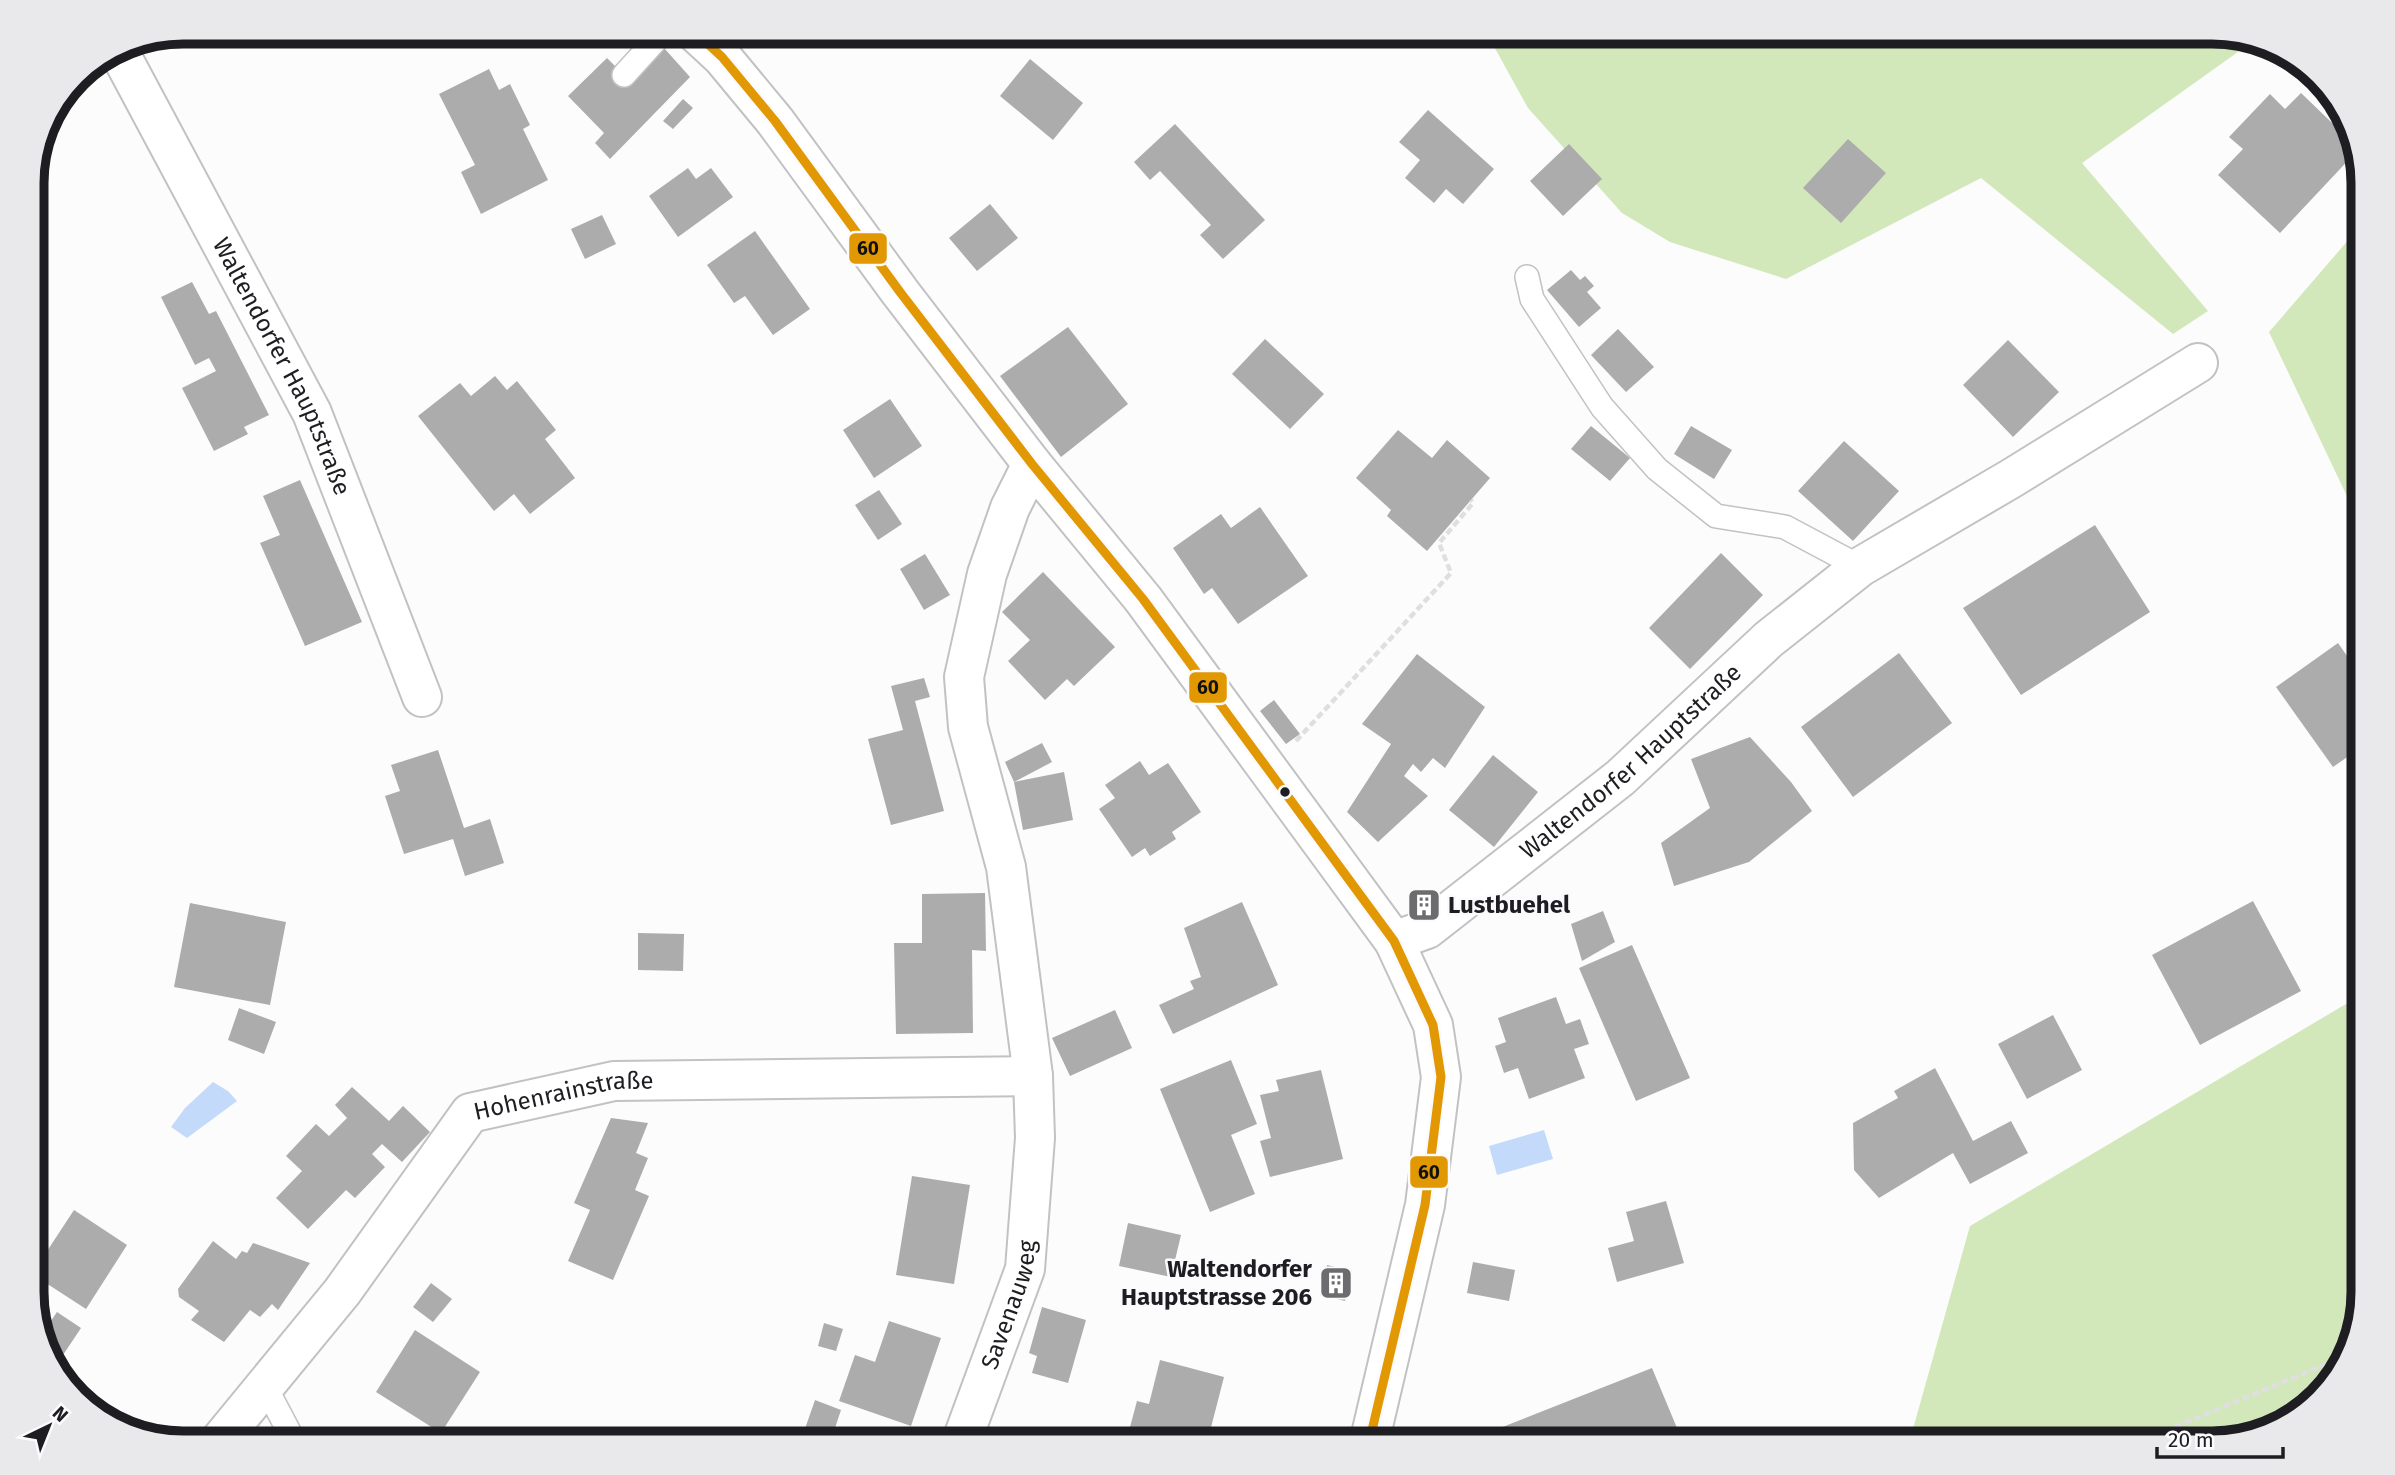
<svg xmlns="http://www.w3.org/2000/svg" width="2395" height="1475" font-family="'Fira Sans',sans-serif">
<rect width="100%" height="100%" fill="#fcfcfc"/>
<path fill="#d2e8bb" d="M1486,32H2212L2252,42L2082,163L2208,311L2173,334L1981,178L1786,279L1670,242L1622,213L1528,108Z
M2363,223V530L2269,332Z
M2363,784V820L2347,797Z
M2363,994V1293L2343,1368L2288,1423L2213,1443H1909L1970,1226Z"/>
<path fill="#c4dafa" d="M213,1082L228,1091L237,1101L187,1138L171,1127L185,1108Z
M1544,1130L1553,1159L1497,1175L1489,1146Z"/>
<path fill="#adacad" d="M664,48L690,77L610,159L595,143L604,133L568,96L607,58L630,81Z
M1030,59L1083,103L1053,140L1000,96Z
M489,69L499,90L510,84L530,125L523,129L548,180L481,214L461,172L475,165L439,94Z
M2301,93L2354,144L2357,151L2280,233L2218,175L2243,149L2229,137L2270,94L2285,109Z
M683,99L693,108L673,129L663,121Z
M1428,110L1494,169L1463,204L1446,189L1434,203L1405,178L1420,160L1399,142Z
M1175,124L1265,220L1223,259L1200,235L1211,225L1160,171L1150,180L1134,162Z
M1848,139L1886,173L1841,223L1803,188Z
M1569,144L1602,179L1563,216L1530,181Z
M688,168L696,179L711,168L733,197L678,237L649,196Z
M990,204L1018,238L977,271L949,238Z
M602,215L616,244L585,259L571,229Z
M755,231L810,309L773,335L745,296L734,303L707,265Z
M1571,270L1580,280L1585,276L1594,286L1587,292L1601,308L1579,327L1547,290Z
M192,282L209,314L216,311L269,415L244,427L248,434L214,451L182,388L216,371L209,358L195,365L161,297Z
M1068,327L1128,404L1061,457L1000,376Z
M1618,329L1654,367L1626,392L1591,355Z
M1265,339L1324,394L1290,429L1232,374Z
M2008,340L2059,392L2013,437L1963,385Z
M495,376L507,390L517,381L556,430L545,439L575,478L530,514L514,494L494,511L418,416L460,383L471,396Z
M890,399L922,446L874,478L843,430Z
M1591,426L1630,458L1610,481L1571,449Z
M1691,426L1732,450L1714,479L1674,454Z
M1398,430L1432,458L1447,440L1490,478L1427,551L1387,516L1391,510L1356,478Z
M1844,441L1899,491L1853,541L1798,491Z
M300,480L362,622L305,646L260,543L280,535L263,496Z
M879,490L902,524L878,540L855,505Z
M1260,507L1308,576L1238,624L1212,588L1204,594L1173,548L1221,514L1231,528Z
M2095,525L2150,612L2021,695L1963,608Z
M1721,553L1763,595L1690,669L1649,628Z
M925,554L950,595L924,610L900,569Z
M1043,572L1115,647L1074,686L1067,679L1045,700L1008,661L1030,640L1002,612Z
M2338,643L2363,679V746L2333,767L2276,687Z
M1899,653L1952,723L1853,797L1801,727Z
M1417,654L1485,707L1445,768L1433,758L1421,772L1413,764L1404,776L1428,796L1378,842L1347,812L1391,744L1362,724Z
M924,678L930,697L915,701L944,811L891,825L868,739L903,730L891,686Z
M1274,700L1300,734L1286,744L1260,711Z
M1750,737L1791,782L1812,811L1749,862L1674,886L1661,843L1710,808L1691,759Z
M1042,743L1052,762L1014,782L1005,762Z
M438,750L464,828L490,819L504,863L465,876L453,839L404,854L385,796L400,791L391,765Z
M1493,755L1538,792L1494,847L1449,810Z
M1140,761L1149,775L1168,763L1201,812L1172,832L1176,839L1150,856L1145,848L1132,857L1099,809L1115,798L1105,785Z
M1064,772L1073,820L1023,830L1014,782Z
M985,893L986,951L972,950L973,1033L896,1034L894,943H922V894Z
M1423,893L1436,906L1425,918L1412,905Z
M2253,901L2301,991L2200,1045L2152,955Z
M1242,902L1278,985L1173,1034L1159,1005L1194,989L1190,981L1201,977L1184,928Z
M190,903L286,922L270,1005L174,987Z
M1603,911L1615,942L1582,961L1571,924Z
M638,933L684,934L683,971L638,970Z
M1632,945L1690,1078L1636,1101L1579,968Z
M1556,997L1566,1024L1580,1019L1589,1044L1574,1049L1585,1078L1529,1099L1518,1068L1504,1073L1495,1046L1506,1042L1498,1018Z
M239,1008L276,1022L264,1054L228,1040Z
M1115,1010L1132,1048L1070,1076L1052,1038Z
M2053,1015L2082,1070L2027,1099L1998,1044Z
M1231,1060L1257,1124L1231,1135L1255,1194L1210,1212L1160,1089Z
M1935,1068L1973,1141L2011,1121L2028,1153L1970,1184L1953,1153L1879,1198L1854,1170L1853,1123L1898,1098L1894,1091Z
M1321,1070L1343,1159L1270,1177L1260,1141L1271,1138L1260,1095L1279,1091L1276,1080Z
M352,1087L389,1121L403,1106L430,1132L402,1162L382,1144L372,1154L385,1167L355,1198L346,1190L308,1229L276,1198L302,1171L286,1156L316,1124L329,1136L347,1118L335,1105Z
M611,1118L648,1123L636,1153L648,1158L635,1190L649,1196L613,1280L568,1261L590,1210L574,1203Z
M912,1176L970,1185L954,1284L896,1275Z
M1666,1201L1684,1263L1617,1282L1608,1248L1634,1241L1626,1212Z
M74,1210L127,1245L86,1309L32,1274Z
M1128,1223L1181,1235L1171,1277L1119,1266Z
M213,1241L236,1259L242,1251L247,1253L253,1243L310,1263L278,1310L272,1304L260,1317L250,1310L224,1342L191,1320L199,1311L179,1297L178,1289Z
M1473,1262L1515,1270L1509,1301L1467,1293Z
M1327,1265L1352,1271L1345,1301L1320,1295Z
M431,1283L452,1299L433,1322L413,1307Z
M1042,1307L1086,1320L1068,1383L1032,1373L1037,1356L1029,1353Z
M57,1312L81,1328L59,1361L47,1353L42,1334Z
M889,1321L941,1338L911,1426L839,1401L855,1355L875,1362Z
M824,1323L843,1329L836,1351L818,1346Z
M415,1330L480,1372L441,1433L376,1392Z
M1160,1360L1224,1377L1207,1443L1126,1442L1137,1401L1149,1404Z
M1652,1368L1677,1428L1639,1443H1462Z
M815,1400L841,1410L834,1431L846,1435L843,1443H800Z"/>
<g fill="none" stroke-linecap="round" stroke-linejoin="round">
<defs>
<path id="service" d="M624,75L663,32
M1527,277L1532,299L1602,407L1657,469L1716,516L1785,527L1860,567
M265,1386L295,1443"/>
<g id="minor">
<path id="s1" d="M117,48L312,413L422,697"/>
<path id="s2" d="M1394,941L1427,929L1620,778L1769,639L1860,567L2012,478L2198,363"/>
<path id="s3" d="M218,1443L342,1292L470,1113L614,1081L1033,1076"/>
<path id="s4" d="M961,1443L1025,1269L1035,1138L1033,1076L1006,867L968,727L964,677L987,574L1010,508L1032,464"/>
</g>
<path id="secondary" d="M695,32L722,57L775,121L900,292L1032,464L1143,599L1394,941L1433,1025L1441,1077L1425,1205L1369,1443"/>
</defs>
<use href="#service" stroke="#c2c2c4" stroke-width="26"/>
<use href="#minor" stroke="#c2c2c4" stroke-width="42"/>
<use href="#secondary" stroke="#c2c2c4" stroke-width="42"/>
<path stroke="#dfdfe0" stroke-width="4.5" stroke-dasharray="7 3.5" stroke-linecap="butt" d="M1296,741L1451,573L1439,543L1473,503L1471,500
M2136,1443L2346,1356"/>
<use href="#service" stroke="#fff" stroke-width="23"/>
<use href="#minor" stroke="#fff" stroke-width="38"/>
<use href="#secondary" stroke="#fff" stroke-width="38"/>
<defs>
<path id="bus-1" d="M695,32L722,57L775,121L900,292L1032,464L1143,599L1394,941L1433,1025L1441,1077L1425,1205L1369,1443"/>
</defs>
<use href="#bus-1" stroke="#fbfbfd" stroke-width="14"/>
<use href="#bus-1" stroke="#e19803" stroke-width="9"/>
</g>
<defs>
<symbol id="building-square" viewBox="-11 -11 22 22"><rect x="-9" y="-9" width="18" height="18" rx="4" fill="#6c6c6e" stroke="#fbfbfd"/><path d="M-4-6H4V6H1V3H-1V6H-4ZM-2.5-4.3h1.7v1.8h-1.7ZM.8-4.3h1.7v1.8H.8ZM-2.5-1h1.7V.8h-1.7ZM.8-1h1.7V.8H.8Z" fill="#fff"/></symbol>
</defs>
<g fill-rule="evenodd">
<use href="#building-square" x="1405" y="886" width="38" height="38"/>
<use href="#building-square" x="1317" y="1264" width="38" height="38"/>
</g>
<circle fill="#1e1e22" stroke="#fbfbfd" stroke-width="2.5" cx="1285" cy="792" r="6"/>
<g text-anchor="middle" stroke-width="5" stroke-linejoin="round" paint-order="stroke">
<g font-size="24" fill="#1e1e22" stroke="#fbfbfd">
<text dy="8" stroke="none"><textPath href="#s1" startOffset="359">Waltendorfer Hauptstraße</textPath></text>
<text dy="8" stroke="none"><textPath href="#s2" startOffset="299">Waltendorfer Hauptstraße</textPath></text>
<text dy="8" stroke="none"><textPath href="#s3" startOffset="511">Hohenrainstraße</textPath></text>
<text dy="8" stroke="none"><textPath href="#s4" startOffset="147">Savenauweg</textPath></text>
</g>
<g font-size="24" font-weight="bold" fill="#1e1e22" stroke="#fbfbfd" text-anchor="start">
<text x="1448" y="913">Lustbuehel</text>
<text x="1312" y="1277" text-anchor="end">Waltendorfer<tspan x="1312" dy="28">Hauptstrasse 206</tspan></text>
</g>
</g>
<path d="M0 0H2395V1475H0ZM183 44H2212A139 139 0 0 1 2351 183V1292A139 139 0 0 1 2212 1431H183A139 139 0 0 1 44 1292V183A139 139 0 0 1 183 44Z" fill="#e9e9eb" fill-rule="evenodd"/>
<path fill="none" stroke="#1e1e22" stroke-width="9" d="M183 44H2212A139 139 0 0 1 2351 183V1292A139 139 0 0 1 2212 1431H183A139 139 0 0 1 44 1292V183A139 139 0 0 1 183 44Z"/>
<g stroke="#fbfbfd" stroke-width="2.5">
<rect x="848" y="232" width="40" height="33" rx="7" fill="#e19803"/>
<rect x="1188" y="671" width="40" height="33" rx="7" fill="#e19803"/>
<rect x="1409" y="1155" width="40" height="34" rx="7" fill="#e19803"/>
</g>
<g font-size="19" text-anchor="middle" font-weight="bold" fill="#111">
<text x="868" y="255">60</text>
<text x="1208" y="694">60</text>
<text x="1429" y="1179">60</text>
</g>
<g transform="translate(49 1426) rotate(43)" stroke="#fbfbfd" stroke-width="5" paint-order="stroke">
<path d="M0-5L12 26L0 18L-12 26Z" fill="#1e1e22"/>
<text y="-10" font-size="19" font-weight="bold" text-anchor="middle" fill="#1e1e22">N</text>
</g>
<path d="M2157 1447v10h126v-10" fill="none" stroke="#1e1e22" stroke-width="3.5"/>
<text x="2168" y="1447" font-size="21" fill="#1e1e22" stroke="#fbfbfd" stroke-width="5" paint-order="stroke">20 m</text>
</svg>
